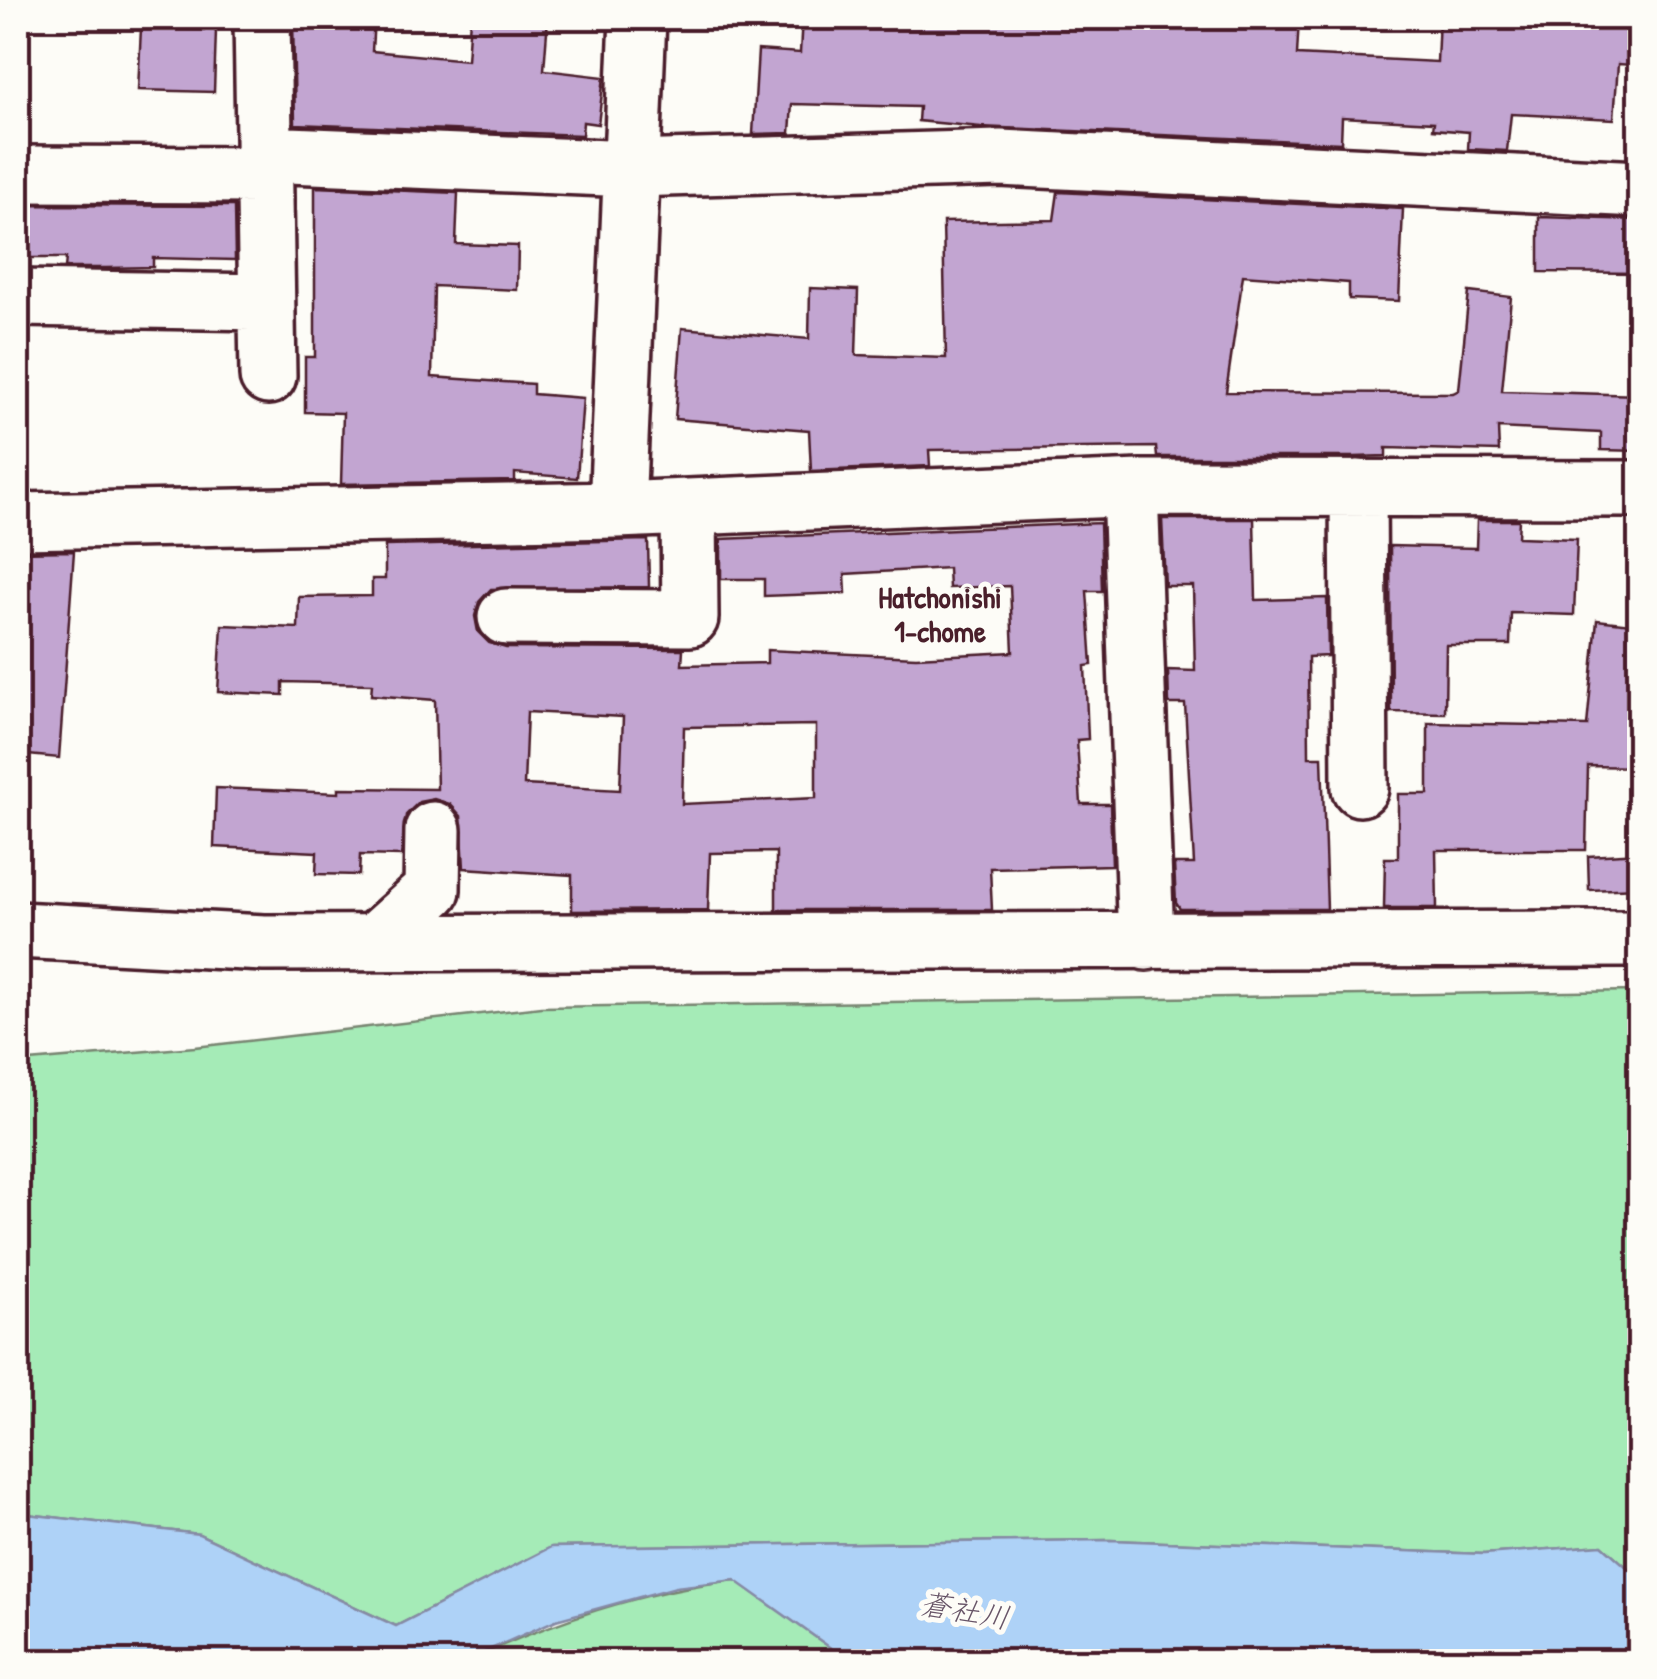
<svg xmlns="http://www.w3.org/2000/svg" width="1657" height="1679" font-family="'Patrick Hand','Klee One',sans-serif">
<rect width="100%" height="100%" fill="#fdfcf7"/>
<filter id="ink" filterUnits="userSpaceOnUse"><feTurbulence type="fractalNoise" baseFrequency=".01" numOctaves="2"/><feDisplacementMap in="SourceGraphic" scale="20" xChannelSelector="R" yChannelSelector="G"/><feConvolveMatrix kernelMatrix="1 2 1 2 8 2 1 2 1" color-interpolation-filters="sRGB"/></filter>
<g filter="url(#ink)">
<path fill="#a5ebb7" stroke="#788571" stroke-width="2.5" d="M1639,991V1578L1602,1545L1484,1554L1110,1540L552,1547L396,1626L199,1534L18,1513V1062L195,1047L541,1007Z
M736,1580L849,1661L464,1662C553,1622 639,1591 736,1580Z"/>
<path fill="#aed2f7" stroke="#868aa5" stroke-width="2.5" d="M18,1513L199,1534L396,1626L551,1547L1110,1540L1484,1554L1602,1545L1639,1578V1661H849L735,1580L676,1587L556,1620L464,1661H18Z"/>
<path fill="#c2a5d1" stroke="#4a1f2b" stroke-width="2.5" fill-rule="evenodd" d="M293,18H374L372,51L467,60L470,18H548L544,70L604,77L598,124L583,122L582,135L295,124Z
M802,18H1299L1297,55L1437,62L1439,18H1636L1633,65L1618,64L1614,119L1511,114L1507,151L1468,149L1469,132L1433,129L1434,122L1342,117L1341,143L981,127L918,121L919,107L792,104L790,133L753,134L758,50L800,53Z
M141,28L216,30L214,92L138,90Z
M315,187L458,193L456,244L518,246L517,290L434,286L432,377L533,384V394L583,398L577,478L515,473V481L341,484L343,413L305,412V357H315Z
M1058,192L1403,209L1399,301L1349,299V283L1243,275L1226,392L1453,393L1459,390L1469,292L1511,297L1502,391L1640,395V451L1601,450V433L1498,428L1499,451L1386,448V456L1354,457H1157L1156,447L929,450L930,466L811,471L809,430L675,419L682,328L809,339L810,288L858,290L856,355L946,358L943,222L1054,220Z
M18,205L234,206L235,260L153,258V267L106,268H65L66,258H18Z
M1539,217L1640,220V273L1539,272Z
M1162,519H1254L1256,600L1327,598L1328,656L1308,657L1309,757H1322L1327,909H1180L1176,903L1174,864H1194L1185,704H1169L1168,670L1195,671L1193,586H1165Z
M1477,520H1519L1518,537L1577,539L1574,615L1511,613L1510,645H1446L1445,713L1391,712L1390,546L1476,548Z
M1100,523L1102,591H1087L1092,665L1085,666L1088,739L1077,740L1081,804H1110L1112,865L990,868L992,910H776V852L710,853L708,910L572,911V875L464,868L461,816L450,804L434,799L419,802L406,815L401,856L360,855L359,875L316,874L317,852L214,847L216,788L339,793V788L437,789L435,700L371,695L372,684L283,682V695L218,692L222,625L298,628L299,597L372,596V579H385V546L648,540L649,587L491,589L479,602L475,616L478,632L489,643L506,648L683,649L682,665L767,663V650L916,657L1013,652L1010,586L949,588L948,568L845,574L846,593L764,596V579H721V539ZM527,712L623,717L620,790L524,785ZM816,725V798L682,804L684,727Z
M74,551L59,758L18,754V552Z
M1597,620L1640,625V767L1588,766L1586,850H1436L1437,908H1384L1385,858H1398V794H1428V723L1587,726Z
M1640,853V888L1589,890L1588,856Z"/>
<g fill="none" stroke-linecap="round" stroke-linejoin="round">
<defs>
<path id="minor" d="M262,18L268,376
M264,154L632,169L1000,158L1640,189
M18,174L265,175
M18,298L266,302
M1358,488L1360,788
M1130,489L1146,942
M617,510L638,18
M18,521L617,510L1141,488L1640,489
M506,617L690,618L689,507
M18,930L264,943L1640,939
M374,942L432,890L433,830"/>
</defs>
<use href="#minor" stroke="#4a1f2b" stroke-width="62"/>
<use href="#minor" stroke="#fdfcf7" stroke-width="55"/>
</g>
</g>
<g text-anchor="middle" stroke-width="10" stroke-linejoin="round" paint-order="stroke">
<g font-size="30" font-weight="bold" fill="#4a1f2b" stroke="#fdfcf7">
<text x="940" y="608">Hatchonishi<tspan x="940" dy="34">1-chome</tspan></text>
</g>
<g font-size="30" font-style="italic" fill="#685568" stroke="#fdfcf7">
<text transform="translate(965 1611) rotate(10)" y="10">蒼社川</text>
</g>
</g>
<rect width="1657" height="1679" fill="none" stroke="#fdfcf7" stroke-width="60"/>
<rect x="30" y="30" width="1597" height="1619" fill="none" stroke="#4a1f2b" stroke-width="4" filter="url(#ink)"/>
</svg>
